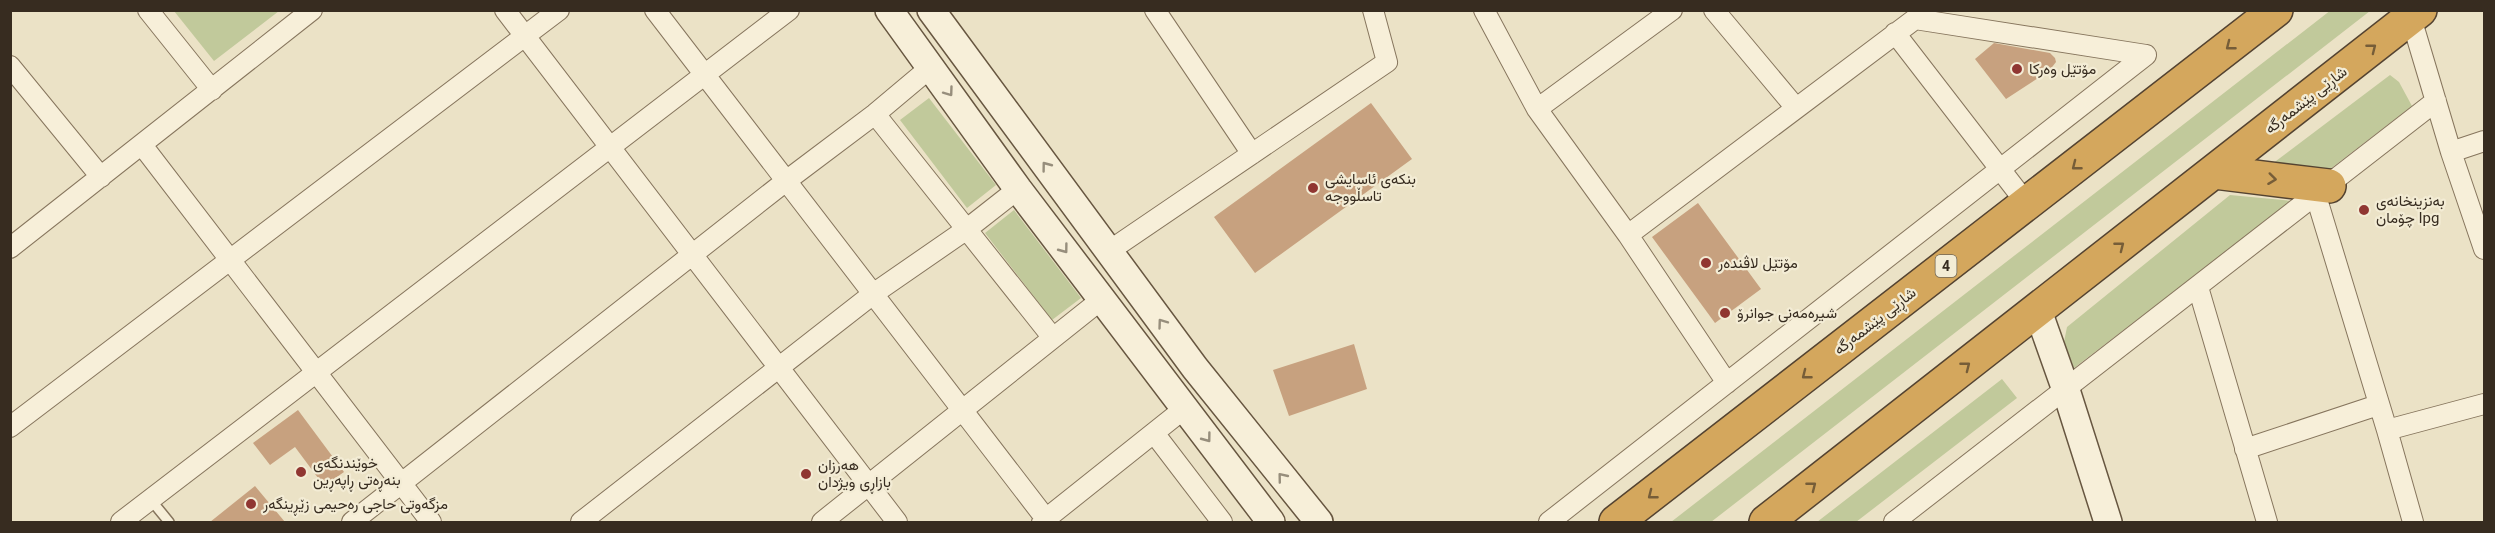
<svg xmlns="http://www.w3.org/2000/svg" width="2495" height="533" font-family="Georgia,Vazirmatn,serif">
<rect width="100%" height="100%" fill="#ebe2c6"/>
<path fill="#c1c99b" d="M2331,10L2370,11L1711,522H1671Z
M174,11H279L214,61Z
M2390,75L2399,82L2412,106L2325,173L2272,164Z
M929,98L996,185L967,208L900,120Z
M2230,195L2292,201L2074,368L2064,342L2067,327Z
M1014,210L1081,298L1052,320L985,233Z
M2002,379L2017,398L1856,522H1817Z"/>
<path fill="#c7a17f" d="M1994,43L2050,53L2055,58L2056,62L2049,71L2006,99L1975,59Z
M1371,103L1412,159L1255,273L1214,217Z
M1698,203L1761,289L1715,323L1652,237Z
M1354,344L1367,389L1289,416L1273,370Z
M298,410L344,472L324,486L295,447L270,465L253,443Z
M255,486L285,522H210Z"/>
<g fill="none" stroke-linecap="round" stroke-linejoin="round">
<defs>
<path id="lane" d="M151,500L169,522"/>
<path id="street" d="M148,10L212,90
M505,10L897,522
M655,10L1046,519
M1155,10L1252,154
M1484,10L1537,109L1628,235L1727,383
M1714,10L1796,108
M2411,18L2451,152L2484,249
M1895,33L2027,204
M10,66L101,177
M1537,109L1672,10
M875,114L1053,338
M142,145L431,522
M2451,152L2484,141
M2316,196L2387,430L2413,522
M1628,235L1915,19L2146,55
M10,248L312,10
M1109,251L1387,62L1373,10
M2198,287L2267,522
M10,427L559,10
M2387,430L2484,404
M1154,433L1222,522
M2245,449L2378,405
M121,522L789,10
M352,522L786,181L875,114L931,67
M581,522L873,294L967,229L1018,189
M822,522L1102,299
M1042,522L1185,408
M1549,522L2146,55
M1894,522L2436,101"/>
<path id="secondary" d="M889,10L1018,189L1271,522
M931,10L1195,368L1319,522
M2038,311L2066,390L2108,522"/>
<path id="highway" d="M2214,172L2329,186
M1616,522L2276,10
M1766,522L2420,10"/>
</defs>
<use href="#lane" stroke="#86755d" stroke-width="12"/>
<use href="#street" stroke="#86755d" stroke-width="22"/>
<use href="#secondary" stroke="#675640" stroke-width="30"/>
<use href="#highway" stroke="#544331" stroke-width="36"/>
<use href="#lane" stroke="#f7efd9" stroke-width="9"/>
<use href="#street" stroke="#f7efd9" stroke-width="20"/>
<use href="#secondary" stroke="#f7efd9" stroke-width="27"/>
<use href="#highway" stroke="#d4a75d" stroke-width="33"/>
</g>
<defs><path id="oneway-chevron" d="M-2-3.5L2.5 0L-2 3.5" fill="none" stroke-width="1.6" stroke-linecap="round" stroke-linejoin="round" transform="scale(1.5)"/></defs>
<g stroke="#765d38">
<use href="#oneway-chevron" transform="translate(2230 46) rotate(142)"/>
<use href="#oneway-chevron" transform="translate(2372 48) rotate(-38)"/>
<use href="#oneway-chevron" transform="translate(2076 166) rotate(142)"/>
<use href="#oneway-chevron" transform="translate(2272 179) rotate(7)"/>
<use href="#oneway-chevron" transform="translate(2120 246) rotate(-38)"/>
<use href="#oneway-chevron" transform="translate(1966 366) rotate(-38)"/>
<use href="#oneway-chevron" transform="translate(1806 375) rotate(142)"/>
<use href="#oneway-chevron" transform="translate(1812 486) rotate(-38)"/>
<use href="#oneway-chevron" transform="translate(1652 495) rotate(142)"/>
</g>
<g stroke="#978e7c">
<use href="#oneway-chevron" transform="translate(949 92) rotate(54)"/>
<use href="#oneway-chevron" transform="translate(1046 166) rotate(-127)"/>
<use href="#oneway-chevron" transform="translate(1064 249) rotate(53)"/>
<use href="#oneway-chevron" transform="translate(1162 323) rotate(-126)"/>
<use href="#oneway-chevron" transform="translate(1207 438) rotate(53)"/>
<use href="#oneway-chevron" transform="translate(1282 477) rotate(-129)"/>
</g>
<g fill="#903631" stroke="#f3ecd5" stroke-width="2">
<circle cx="2017" cy="69" r="6"/>
<circle cx="1313" cy="188" r="6"/>
<circle cx="2364" cy="210" r="6"/>
<circle cx="1706" cy="263" r="6"/>
<circle cx="1725" cy="313" r="6"/>
<circle cx="301" cy="472" r="6"/>
<circle cx="806" cy="474" r="6"/>
<circle cx="251" cy="504" r="6"/>
</g>
<g text-anchor="middle" stroke-width="4.5" stroke-linejoin="round" paint-order="stroke">
<rect fill="#f3ecd5" stroke="#6f6656" stroke-width="1.5" x="1935.5" y="255" width="21" height="22" rx="4.5"/>
<g font-size="14" font-weight="bold" fill="#372c20">
<text x="1946" y="271">4</text>
</g>
<g font-size="15" fill="#372c20" stroke="#f3ecd5" text-anchor="start">
<text x="2029" y="74">مۆتێل وەرکا</text>
<text x="1325" y="184">بنکەی ئاسایشی<tspan x="1325" dy="17">تاسڵووجە</tspan></text>
<text x="2376" y="206">بەنزینخانەی<tspan x="2376" dy="17">چۆمان lpg</tspan></text>
<text x="1718" y="268">مۆتێل لاڤندەر</text>
<text x="1737" y="318">شیرەمەنی جوانرۆ</text>
<text x="313" y="468">خوێندنگەی<tspan x="313" dy="17">بنەڕەتی ڕاپەڕین</tspan></text>
<text x="818" y="470">ھەرزان<tspan x="818" dy="17">بازاڕی ویژدان</tspan></text>
<text x="263" y="509">مزگەوتی حاجی رەحیمی زێڕینگەر</text>
</g>
<g font-size="15" fill="#372c20" stroke="#f3ecd5">
<text transform="translate(2306 100) rotate(-38)" y="5">شاڕێی پێشمەرگە</text>
<text transform="translate(1875 321) rotate(-38)" y="5">شاڕێی پێشمەرگە</text>
</g>
</g>
<rect width="2495" height="533" fill="none" stroke="#372c20" stroke-width="24"/>
</svg>
